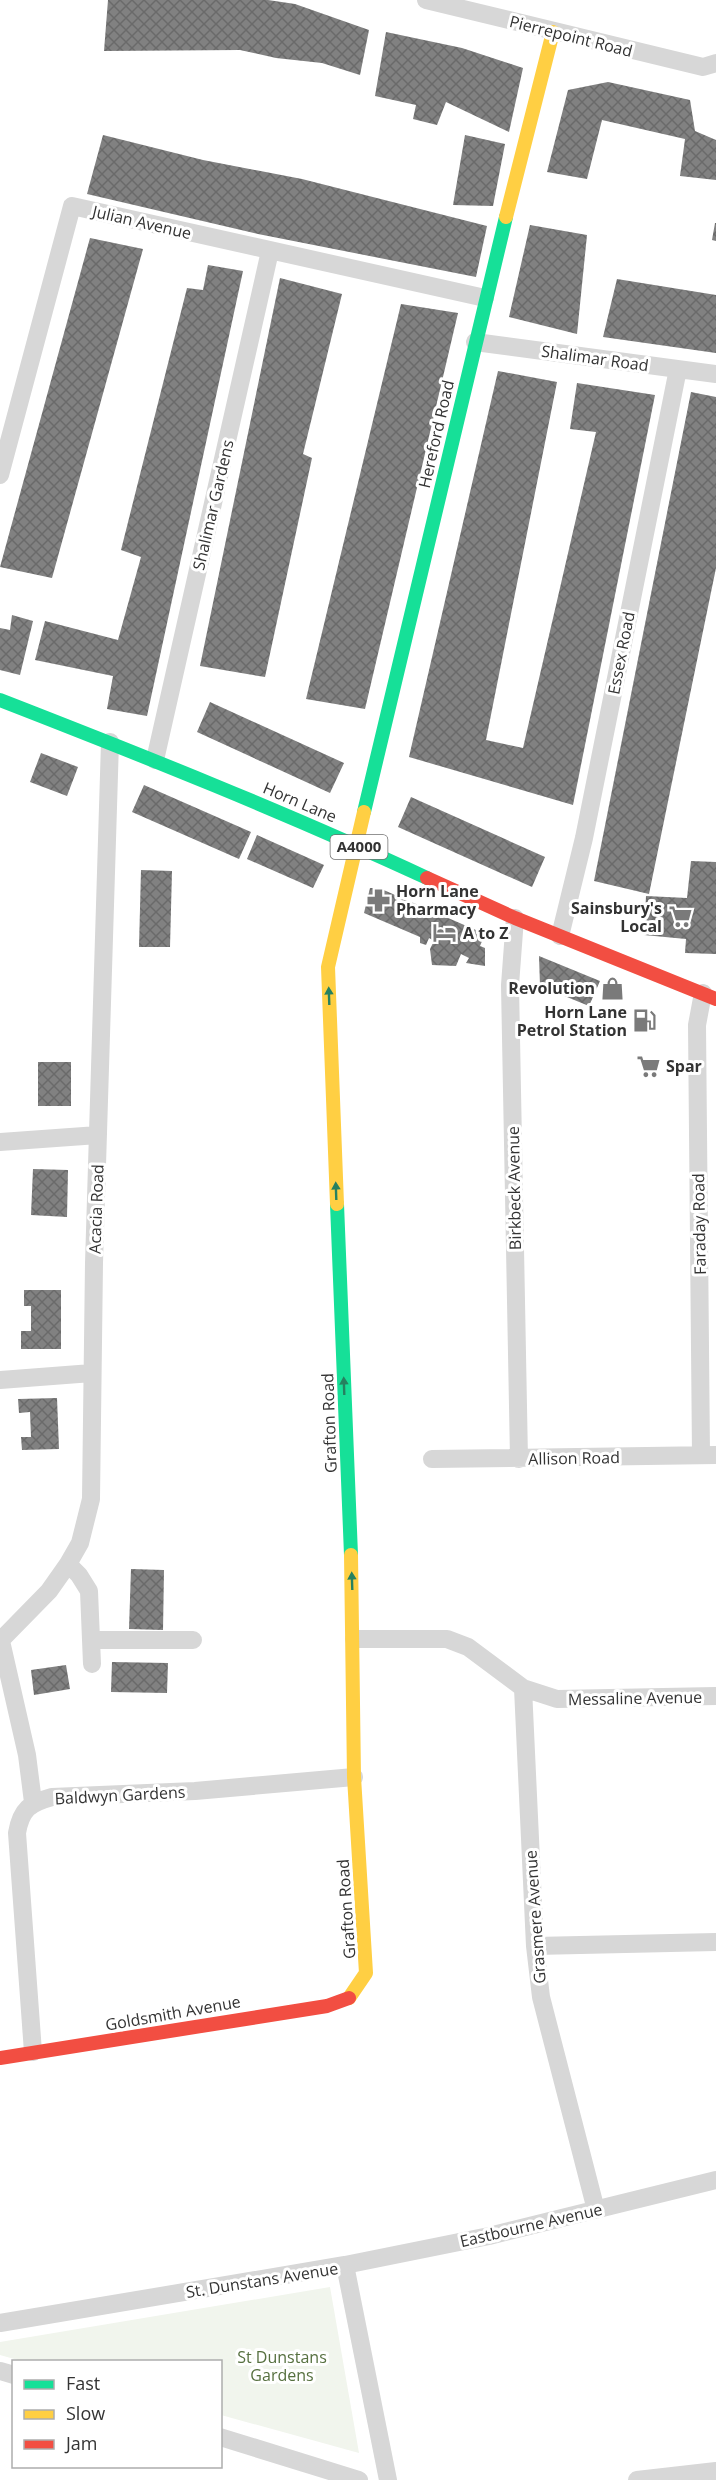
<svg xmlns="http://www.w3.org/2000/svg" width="716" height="2480" font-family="'Open Sans',sans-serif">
<defs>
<pattern id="building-cross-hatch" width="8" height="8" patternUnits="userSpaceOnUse" patternTransform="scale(1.5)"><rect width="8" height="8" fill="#818181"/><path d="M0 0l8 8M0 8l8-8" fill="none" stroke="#6a6a6a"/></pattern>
</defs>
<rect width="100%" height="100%" fill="#fff"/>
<path fill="#f1f5ed" d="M330,2287L359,2453L221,2415L220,2362H25L0,2355V2342Z"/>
<path fill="url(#building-cross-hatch)" d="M108,0H268L295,4L369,30L360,75L322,63L276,58L240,50L104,51Z
M386,32L462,48L523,68L509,132L446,102L437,125L413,119L416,105L375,96Z
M608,82L690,100L695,131L716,140V180L680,176L685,139L602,120L587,179L547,172L568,90Z
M103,135L203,160L302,179L487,226L476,277L258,234L87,194Z
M465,135L505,144L493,206L453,205Z
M715,223H716V241L712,240Z
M530,225L587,235L577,334L509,317Z
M90,238L143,249L52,578L0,567Z
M208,265L243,271L147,716L107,709L113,676L35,660L45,621L118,640L141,557L121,550L187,288L203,290Z
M280,278L342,294L303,454L312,458L265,677L200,666Z
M617,279L716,295V353L603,337Z
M401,304L458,313L365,709L306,699Z
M498,371L557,382L486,740L523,748L596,432L570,429L577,383L655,395L573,805L409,757Z
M691,392L716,397V568L649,894L594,881Z
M12,615L33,621L20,675L0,670V628L10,630Z
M210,702L344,763L330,793L197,732Z
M41,753L78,767L67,796L30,782Z
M144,785L251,832L239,859L132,812Z
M411,797L545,857L532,887L398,827Z
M257,835L324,865L313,888L247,859Z
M691,861L716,862V954L685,953L686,939L644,935L646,896L687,898Z
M141,870L172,871L170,947H139Z
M370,888H379L485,934L480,946L485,948V966L466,963L469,958L461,954L456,966L432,965L430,949L434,941L429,938L426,945L420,943V937L364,913Z
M539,956L600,981L589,1006L540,986Z
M38,1062H71V1106H38Z
M33,1169L68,1170L67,1217L31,1215Z
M24,1290H61V1349H21V1331H31V1306H24Z
M57,1398L59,1449L22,1450L21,1437H31L30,1412L19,1413L18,1399Z
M131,1569L164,1570L163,1630L129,1629Z
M112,1662L168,1663L167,1693L111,1692Z
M66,1665L70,1689L34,1695L31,1670Z"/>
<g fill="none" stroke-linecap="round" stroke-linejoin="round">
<path stroke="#d7d7d7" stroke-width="18" d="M426,0L703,67L716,63
M475,342L716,374
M0,475L72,206L485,298
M155,760L270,251
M515,918L510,985L519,1459
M560,936L584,838L678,369
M0,1142L98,1135
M0,1380L92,1373
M701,1455L697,1025L703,993
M432,1459L716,1455
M354,1639H447L468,1647L523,1688L557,1699L716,1696
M92,1640H193
M0,1641L49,1591L68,1564
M1,1641L27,1755L33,1802
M92,1664L89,1591L79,1575L68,1564L80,1543L91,1499L94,1263L110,742
M523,1688L535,1946L541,1997L596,2210
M535,1946L716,1942
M33,2052L17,1833C21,1809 30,1803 52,1797L195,1791L354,1777
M345,2265L489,2236L716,2180
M0,2323L345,2265L388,2480
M0,2371L14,2375
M220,2437L359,2480
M637,2480L716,2471"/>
<path stroke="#16e098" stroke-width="14" d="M0,700C144,756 287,813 427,878
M364,812L506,217
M337,1204L351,1555"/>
<path stroke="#ffcf43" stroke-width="14" d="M506,217L553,32
M337,1204L328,967L364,812
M349,1998L366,1973L354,1777L351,1555"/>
<path stroke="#f24e42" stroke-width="14" d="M427,878L515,918L716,999
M0,2058L327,2006L349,1998"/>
</g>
<defs><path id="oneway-solid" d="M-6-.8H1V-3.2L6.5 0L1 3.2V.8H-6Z" transform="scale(1.5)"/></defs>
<g fill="#268160">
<use href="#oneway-solid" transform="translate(329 996) rotate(-92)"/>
<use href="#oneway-solid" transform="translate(336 1191) rotate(-92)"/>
<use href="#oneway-solid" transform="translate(344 1386) rotate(-92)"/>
<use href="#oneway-solid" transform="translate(352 1581) rotate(-92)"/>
</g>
<defs>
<symbol id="pharmacy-bare" viewBox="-9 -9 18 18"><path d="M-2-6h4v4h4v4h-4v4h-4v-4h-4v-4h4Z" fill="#7a7a7a" stroke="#fff" stroke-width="2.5" paint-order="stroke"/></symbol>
<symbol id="supermarket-bare" viewBox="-9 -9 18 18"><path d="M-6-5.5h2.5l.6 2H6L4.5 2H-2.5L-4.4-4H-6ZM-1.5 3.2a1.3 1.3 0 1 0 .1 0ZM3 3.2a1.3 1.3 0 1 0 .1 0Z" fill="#7a7a7a" stroke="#fff" stroke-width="2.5" paint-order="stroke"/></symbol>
<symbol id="hotel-bare" viewBox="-9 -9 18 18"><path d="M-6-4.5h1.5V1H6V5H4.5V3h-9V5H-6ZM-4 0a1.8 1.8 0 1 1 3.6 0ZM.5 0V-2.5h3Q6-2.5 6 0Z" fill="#7a7a7a" stroke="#fff" stroke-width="2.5" paint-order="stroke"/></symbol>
<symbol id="shop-bare" viewBox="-9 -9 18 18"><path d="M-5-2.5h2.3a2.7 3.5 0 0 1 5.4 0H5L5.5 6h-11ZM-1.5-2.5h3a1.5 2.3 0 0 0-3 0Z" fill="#7a7a7a" stroke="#fff" stroke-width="2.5" paint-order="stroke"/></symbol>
<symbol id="fuel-bare" viewBox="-9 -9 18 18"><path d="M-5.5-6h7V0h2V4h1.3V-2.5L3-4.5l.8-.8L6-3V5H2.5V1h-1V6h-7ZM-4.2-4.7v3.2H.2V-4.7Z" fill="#7a7a7a" stroke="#fff" stroke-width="2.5" paint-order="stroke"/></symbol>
</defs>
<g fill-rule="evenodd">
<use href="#pharmacy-bare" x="362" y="884" width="33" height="33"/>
<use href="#supermarket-bare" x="664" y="900" width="33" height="33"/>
<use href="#hotel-bare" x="428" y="916" width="33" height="33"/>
<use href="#shop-bare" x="596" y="972" width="33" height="33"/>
<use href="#fuel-bare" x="628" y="1004" width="33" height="33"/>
<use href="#supermarket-bare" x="632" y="1050" width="33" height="33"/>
</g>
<g text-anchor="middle" stroke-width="6" stroke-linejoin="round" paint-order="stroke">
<rect fill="#fff" stroke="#707070" stroke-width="1.5" x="330.5" y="835" width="57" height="24" rx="4.5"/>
<g font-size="15" font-weight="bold" fill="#333">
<text x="359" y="852">A4000</text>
</g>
<g font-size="16" fill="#333" stroke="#fff">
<text transform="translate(571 36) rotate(14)" y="6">Pierrepoint Road</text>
<text transform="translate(142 222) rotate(13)" y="6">Julian Avenue</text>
<text transform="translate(595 358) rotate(8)" y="6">Shalimar Road</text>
<text transform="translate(436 434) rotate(-77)" y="6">Hereford Road</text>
<text transform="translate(213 505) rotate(-77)" y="6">Shalimar Gardens</text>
<text transform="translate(621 653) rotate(-79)" y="6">Essex Road</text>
<text transform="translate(300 802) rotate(23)" y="6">Horn Lane</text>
<text transform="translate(514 1188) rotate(-91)" y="6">Birkbeck Avenue</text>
<text transform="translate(96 1209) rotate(-88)" y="6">Acacia Road</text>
<text transform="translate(699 1224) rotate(-91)" y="6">Faraday Road</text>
<text transform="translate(329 1423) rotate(-92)" y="6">Grafton Road</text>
<text transform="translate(574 1458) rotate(-1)" y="6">Allison Road</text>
<text transform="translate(635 1698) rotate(-1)" y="6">Messaline Avenue</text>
<text transform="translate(120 1795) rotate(-3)" y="6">Baldwyn Gardens</text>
<text transform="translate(346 1909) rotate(-94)" y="6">Grafton Road</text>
<text transform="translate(535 1917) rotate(-94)" y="6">Grasmere Avenue</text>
<text transform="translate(173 2013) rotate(-10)" y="6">Goldsmith Avenue</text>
<text transform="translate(531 2225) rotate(-13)" y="6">Eastbourne Avenue</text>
<text transform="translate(262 2280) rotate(-9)" y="6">St. Dunstans Avenue</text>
</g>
<g font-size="16" font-weight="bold" fill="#333" stroke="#fff" text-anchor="start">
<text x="396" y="897">Horn Lane<tspan x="396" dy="18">Pharmacy</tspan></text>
<text x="662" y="914" text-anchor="end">Sainsbury's<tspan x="662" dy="18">Local</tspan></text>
<text x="463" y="939">A to Z</text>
<text x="595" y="994" text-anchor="end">Revolution</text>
<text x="627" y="1018" text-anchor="end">Horn Lane<tspan x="627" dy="18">Petrol Station</tspan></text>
<text x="666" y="1072">Spar</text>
</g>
<g font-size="16" fill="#56703f" stroke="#fff">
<text x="282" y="2363">St Dunstans<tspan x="282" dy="18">Gardens</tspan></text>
</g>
</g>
<rect x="12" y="2360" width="210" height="108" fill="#ffffff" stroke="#adadad" stroke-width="1.5"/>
<rect x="24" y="2380" width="30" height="9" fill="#16e098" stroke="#adadad" stroke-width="1.5"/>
<text x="66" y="2390" font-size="18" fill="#333333">Fast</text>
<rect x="24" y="2410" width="30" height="9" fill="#ffcf43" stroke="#adadad" stroke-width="1.5"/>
<text x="66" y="2420" font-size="18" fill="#333333">Slow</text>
<rect x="24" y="2440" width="30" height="9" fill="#f24e42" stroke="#adadad" stroke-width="1.5"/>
<text x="66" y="2450" font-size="18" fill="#333333">Jam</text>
</svg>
